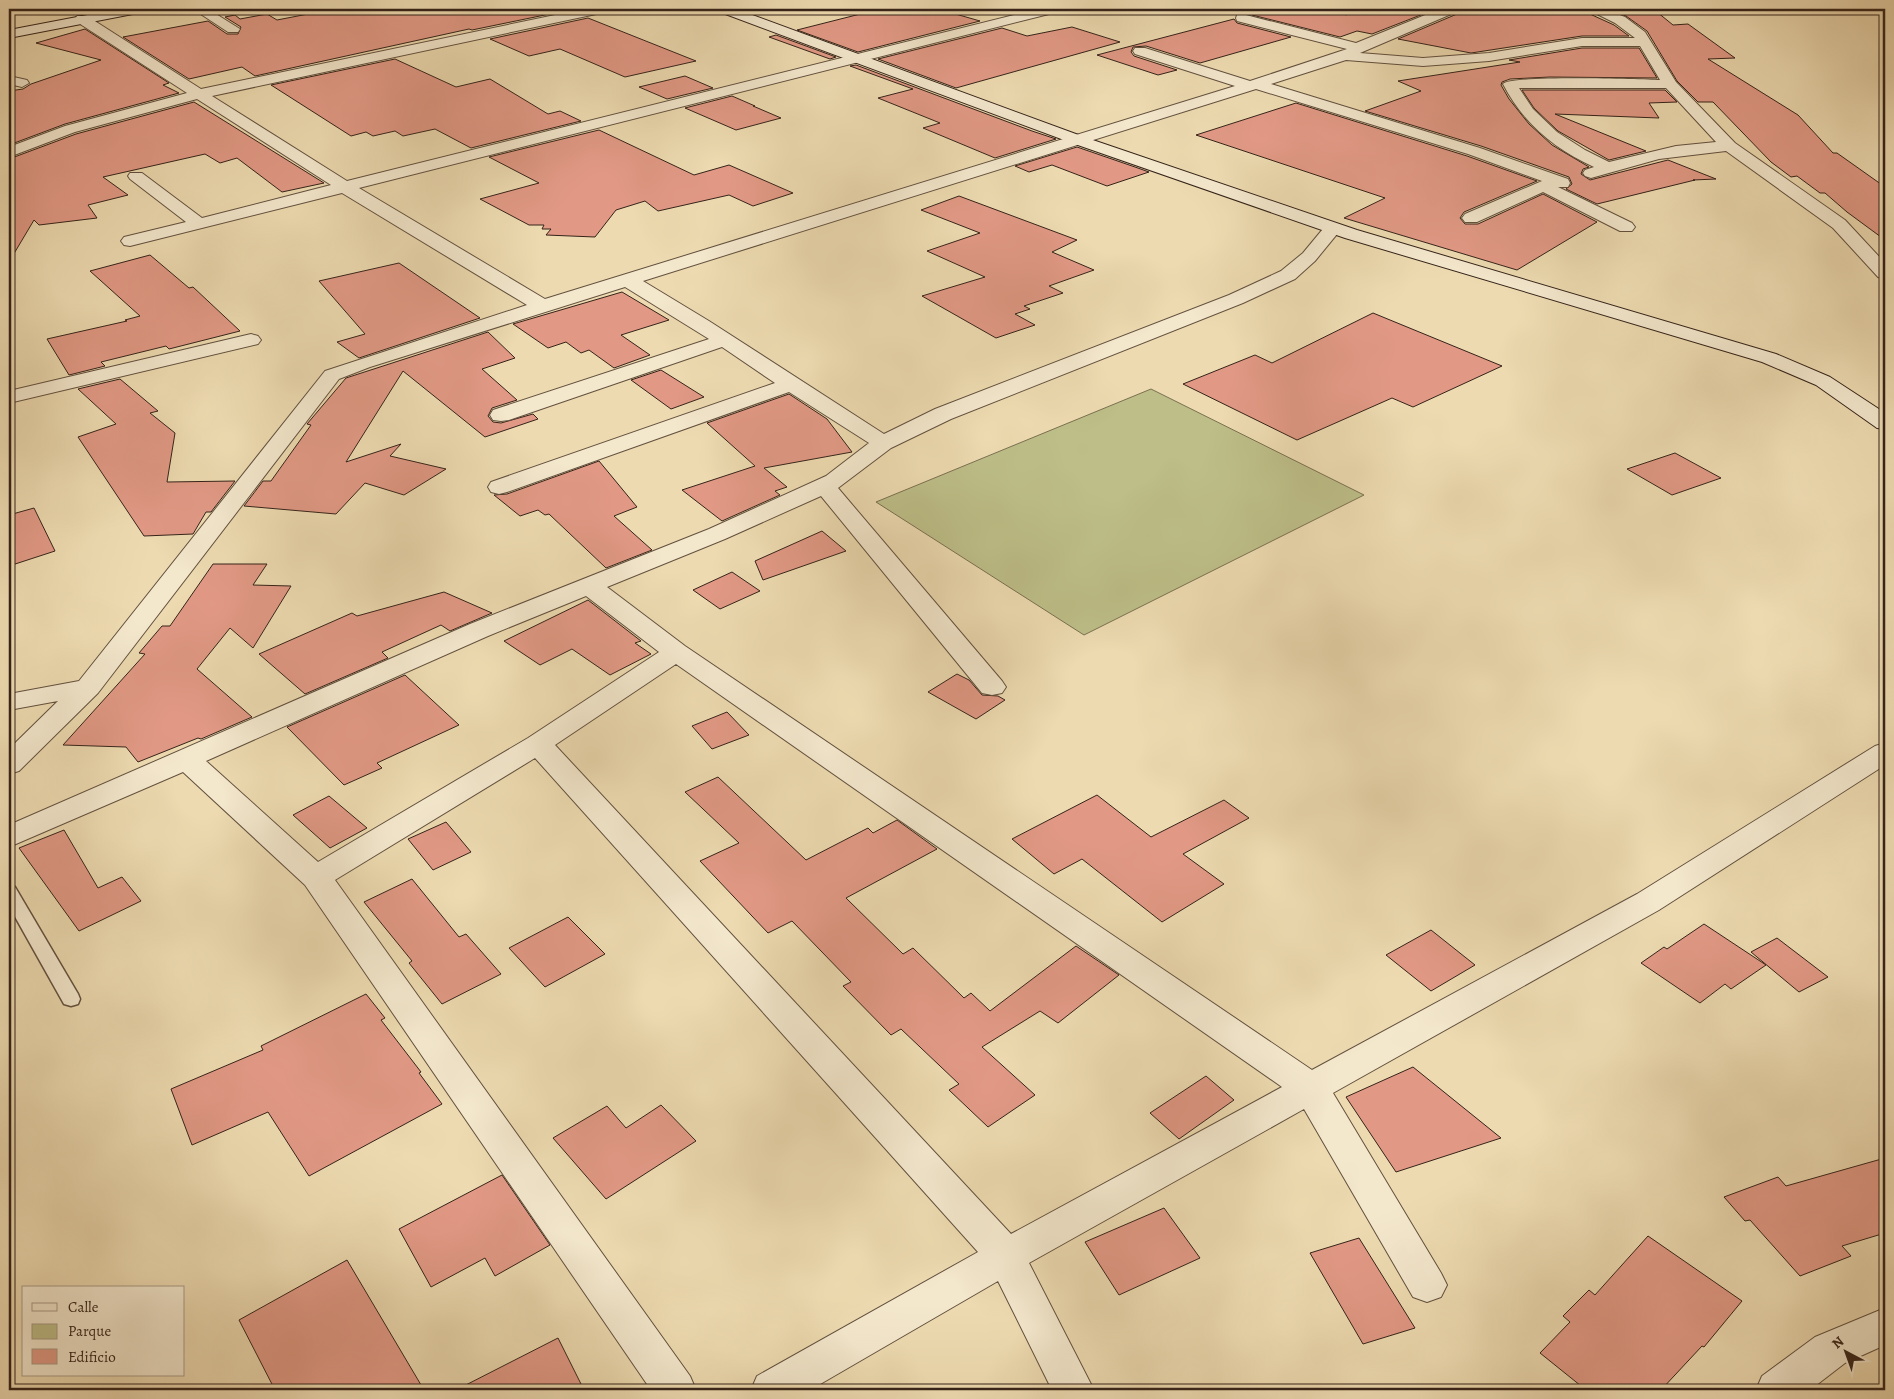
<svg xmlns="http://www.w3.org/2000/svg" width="1894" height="1399" font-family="Alegreya,serif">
<rect width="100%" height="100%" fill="#eddab0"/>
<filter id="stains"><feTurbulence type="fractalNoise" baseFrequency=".004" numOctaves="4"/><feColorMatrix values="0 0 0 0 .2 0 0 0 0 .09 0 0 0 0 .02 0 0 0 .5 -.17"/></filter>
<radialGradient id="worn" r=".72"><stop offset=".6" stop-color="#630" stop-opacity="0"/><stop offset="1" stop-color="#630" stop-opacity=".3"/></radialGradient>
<path fill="#bdbe88" stroke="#797050" d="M1151,389L1364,495L1084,635L876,502Z"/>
<path fill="#e19985" stroke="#352319" d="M334,9H566L569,10L472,30L469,29L255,76L242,67L189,79L123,37L208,21L227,34H238L241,27L225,17L235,15L240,19L267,14L277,20Z
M880,9H938L980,21L858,52L797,30Z
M1266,9H1337L1346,15L1355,9H1436L1372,34L1357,31L1340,37L1252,15L1266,11Z
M1459,9H1579L1614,25L1629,36H1582L1471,53L1398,39L1457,14Z
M1617,12H1657L1673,25L1688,24L1735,58L1708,59L1798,115L1833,153H1837L1885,187V240L1847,212L1825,193H1820L1797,176L1791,177L1771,162L1713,102H1698L1677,81L1647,31L1626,16Z
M588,18L696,61L625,77L560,49L529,56L490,39Z
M1234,19L1237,23L1291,37L1200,63L1146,46L1133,47L1131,52L1134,56L1177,70L1158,75L1097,55Z
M1072,27L1120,42L956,88L878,59L1002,28L1027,36Z
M85,29L169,83L163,85L179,93L65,124L9,145V91L23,89L31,84L101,60L36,43Z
M776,35L836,57L830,59L769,37Z
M1582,48H1639L1657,78L1550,77L1510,79L1502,82L1501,85L1509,99L1529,124L1552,145L1589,167L1583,169L1581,174L1590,180L1668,160L1716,179L1693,180H1695L1597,204L1566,189L1572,184L1569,177L1481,146L1365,111L1421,91L1398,81L1520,62L1509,60Z
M395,59L456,87L490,79L548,114L560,111L581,121L471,148L435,129L403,136L395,131L373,136L366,132L351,136L271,85Z
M856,65L1032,131L1056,139L995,158L923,128L940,123L878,98L913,89L850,66Z
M685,76L713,88L667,99L639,87Z
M1522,90H1665L1677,102L1649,103L1659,118L1555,114L1646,151L1609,160L1558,131L1534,108Z
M732,96L755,106H753L781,118L736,130L685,108Z
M194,102L324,183L282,192L237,158L220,163L205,154L103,177L128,195L88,205L97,218L39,225L34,220L9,262V159L76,134Z
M1296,103L1467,156L1537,181L1464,212L1460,218L1465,224H1478L1543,194L1597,222L1517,270L1344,218L1385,198L1196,135Z
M599,130L694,175L729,165L793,193L753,206L729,195L658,211L645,201L616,210L595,237L546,235L551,229H542L544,225H529L480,199L539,183L489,157Z
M1077,147L1135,167L1149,172L1107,186L1052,165L1029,172L1015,166Z
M959,196L1077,240L1052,252L1094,270L1049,286L1063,293L1024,306L1030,309L1015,314L1035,325L996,338L922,296L985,277L927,251L980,233L921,210Z
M150,255L189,288L193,287L240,331L169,349L166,346L101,362L105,366L69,375L47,339L127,321L125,320L140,316L90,271Z
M399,263L480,318L359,358L337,342L365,334L319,281Z
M622,292L669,320L621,335L650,355L614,368L589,350L581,353L566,342L548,348L513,324Z
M1373,313L1502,366L1413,407L1392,398L1297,440L1183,384L1255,355L1272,363Z
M488,332L515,358L482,369L517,400L492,408L488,416L493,422L501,423L533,414L538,419L485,437L403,371L346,462L401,444L390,456L446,469L404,495L365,483L336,514L244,506L263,481H271L311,425L307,424L346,378Z
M661,370L704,397L671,409L631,380Z
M120,379L158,411L150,413L175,433L167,482L235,481L211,512H206L193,534L144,536L78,437L116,424L78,389Z
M789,394L827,419L852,452L764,468L787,487L775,491L780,495L722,521L682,490L755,466L707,423Z
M1675,453L1721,478L1672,495L1627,469Z
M599,461L637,507L614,516L652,550L606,568L549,514L545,515L538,510L520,516L494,495L507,494Z
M34,508L55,551L9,566V515Z
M822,531L846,551L763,580L755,561Z
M213,564H267L253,585L291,586L253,648L230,628L197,669L252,717L201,739L198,738L138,762L126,747L63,745L145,654L139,653L162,626H170Z
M732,572L760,591L720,609L693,590Z
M444,592L492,613L450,631L441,625L382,652L388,658L305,694L259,654L352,613L357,616Z
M588,600L641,641L635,643L651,654L610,675L572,649L540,665L504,641Z
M957,674L969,680L982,695L998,696L1005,700L976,719L928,692Z
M405,675L459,725L377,763L382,768L344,785L287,727Z
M727,712L749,735L712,749L692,726Z
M718,777L806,860L868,828L873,833L897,820L937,849L846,898L903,954L913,948L964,998L971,993L990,1011L1076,946L1119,975L1058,1023L1040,1011L982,1047L1035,1095L988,1127L949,1090L959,1084L901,1029L891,1035L843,986L851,982L792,921L768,933L700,861L739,843L685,792Z
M1097,795L1151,837L1224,800L1249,818L1183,854L1224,884L1162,922L1082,859L1054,874L1012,839Z
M329,796L367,828L330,848L293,815Z
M446,822L471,852L433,870L408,839Z
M64,830L98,888L122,877L141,901L79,931L19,848Z
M412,879L459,937L466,934L501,974L442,1004L409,963L412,961L364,902Z
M568,917L605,954L545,987L509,948Z
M1704,924L1766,965L1731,989L1725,984L1700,1003L1641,963L1664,947L1667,949Z
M1431,930L1475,965L1431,991L1386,955Z
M1777,938L1828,977L1799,992L1751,952Z
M366,994L385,1018L381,1020L421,1072L419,1073L442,1104L309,1176L268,1112L192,1145L171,1089L263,1050L261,1046Z
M1413,1067L1501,1138L1396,1172L1346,1097Z
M1206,1076L1234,1100L1179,1139L1150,1113Z
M661,1105L696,1141L606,1199L553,1138L607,1106L626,1128Z
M1885,1158V1233L1842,1246L1851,1256L1800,1276L1750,1220L1745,1221L1724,1197L1778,1177L1786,1186Z
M502,1175L550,1245L495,1276L485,1258L431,1287L399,1229Z
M1164,1208L1200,1258L1119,1295L1085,1242Z
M1648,1236L1742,1301L1704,1347L1702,1346L1661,1390H1586L1540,1353L1570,1322L1563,1316L1589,1290L1595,1295Z
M1359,1238L1415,1328L1363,1344L1310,1253Z
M347,1260L424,1390H275L239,1320Z
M558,1338L584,1390H456Z"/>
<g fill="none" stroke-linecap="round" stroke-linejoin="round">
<defs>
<path id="lane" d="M9,885L15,887L78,994L80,999L78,1004L71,1006L64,1004L9,906Z"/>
<path id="street" d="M193,9H208L240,29L238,32H228Z
M584,9H607L601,13L212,96L347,181L1038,9H1058L1057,12L359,188L545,299L1235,86L1135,54L1133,51L1135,48H1145L1250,81L1347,49L1237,21L1236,18L1237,15L1242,14L1356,43L1440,9H1457L1456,12L1360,53L1423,58L1489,53L1582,38H1635L1615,23L1587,9H1604L1625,17L1645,32L1676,82L1735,143L1845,220L1885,263V279L1878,277L1833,228L1726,151L1659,159L1591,178L1585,176L1583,173L1585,170L1594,167C1554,149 1523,123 1503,84C1509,75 1640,79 1660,80L1640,46H1582L1489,61L1423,66L1346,60L1271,84L1480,148L1568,179L1570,183L1568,187H1558L1632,223L1635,227L1632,231H1620L1543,192L1477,222H1465L1462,218L1465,214L1542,181L1468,154L1256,89L643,281L709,321L884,434L935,409L1229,295L1281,271L1303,253L1327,224H1339L1342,228L1315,261L1295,279L1243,303L951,419L891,448L838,488L1002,681L1006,687L1002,693L992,695L982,693L821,496L725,539L607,587L685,646L1312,1070L1637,894L1875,746L1885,743V765L1659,910L1333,1093L1441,1273L1447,1285L1441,1297L1427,1302L1413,1297L1304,1109L1029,1263L1094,1390H1052L998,1281L810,1390H751L757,1376L978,1252L535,758L335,880L690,1376L696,1390H651L305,885L183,772L9,847V825L470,624L709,529L826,476L869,443L789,392L507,492L499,494L491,492L488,487L491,482L775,383L722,347L509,420L501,421L493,420L490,415L493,410L709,339L625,287L370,367L339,379L98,693L19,771L9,774V749L58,701L9,710V694L79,681L325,371L527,305L342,193L130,246L124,245L121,241L124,237L186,222L130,179L128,176L130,173H142L202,218L331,185L197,99L75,132L9,157V147L65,126L187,93L77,22L75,19L77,16H87L201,89ZM1519,88H1666L1716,142L1676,146L1609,162L1585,150L1557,132L1533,109ZM586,596L659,652L528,738L318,862L206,761L488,636ZM676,664L1282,1087L1011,1234L555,745Z
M1339,9H1353L1345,13Z
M9,76L27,80L29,83L22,87L9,84Z
M251,334L258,336L261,340L258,344L9,403V391Z
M1885,1308V1345L1845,1363L1810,1390H1756L1762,1376L1815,1337Z"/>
<path id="secondary" d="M119,9H144L138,13L9,38V30Z
M719,9H736L1084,137L1357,230L1776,354L1830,377L1885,413V429L1877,428L1816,385L1762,362L1345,238L1072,143L720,12Z"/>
</defs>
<use href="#lane" stroke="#63513f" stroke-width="3"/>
<use href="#street" stroke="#63513f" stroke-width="2"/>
<use href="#secondary" stroke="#352319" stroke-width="2"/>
<use href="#lane" fill="#f3e7cc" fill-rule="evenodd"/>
<use href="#street" fill="#f3e7cc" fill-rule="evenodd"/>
<use href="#secondary" fill="#f3e7cc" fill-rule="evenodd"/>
</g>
<rect width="1894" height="1399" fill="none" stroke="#eddab0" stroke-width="30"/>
<rect x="10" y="10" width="1874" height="1379" fill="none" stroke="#352319" stroke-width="2.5"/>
<rect x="15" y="15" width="1864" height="1369" fill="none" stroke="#352319"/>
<rect x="22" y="1286" width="162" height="90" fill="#f3e7cc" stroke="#a79984"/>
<rect x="32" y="1303" width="25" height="8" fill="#f3e7cc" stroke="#a79984"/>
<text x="68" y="1312" font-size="15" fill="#352319">Calle</text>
<rect x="32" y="1324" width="25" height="15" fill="#bdbe88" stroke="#a79984"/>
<text x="68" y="1336" font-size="15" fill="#352319">Parque</text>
<rect x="32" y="1349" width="25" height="15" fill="#e19985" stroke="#a79984"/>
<text x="68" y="1362" font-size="15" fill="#352319">Edificio</text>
<g transform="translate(1846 1352) rotate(319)" stroke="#f3e7cc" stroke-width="4" paint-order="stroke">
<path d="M0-4L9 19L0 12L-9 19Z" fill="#352319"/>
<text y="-8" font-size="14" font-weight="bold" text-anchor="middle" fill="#352319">N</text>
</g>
<rect width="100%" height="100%" filter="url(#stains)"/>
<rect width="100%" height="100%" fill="url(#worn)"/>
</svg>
